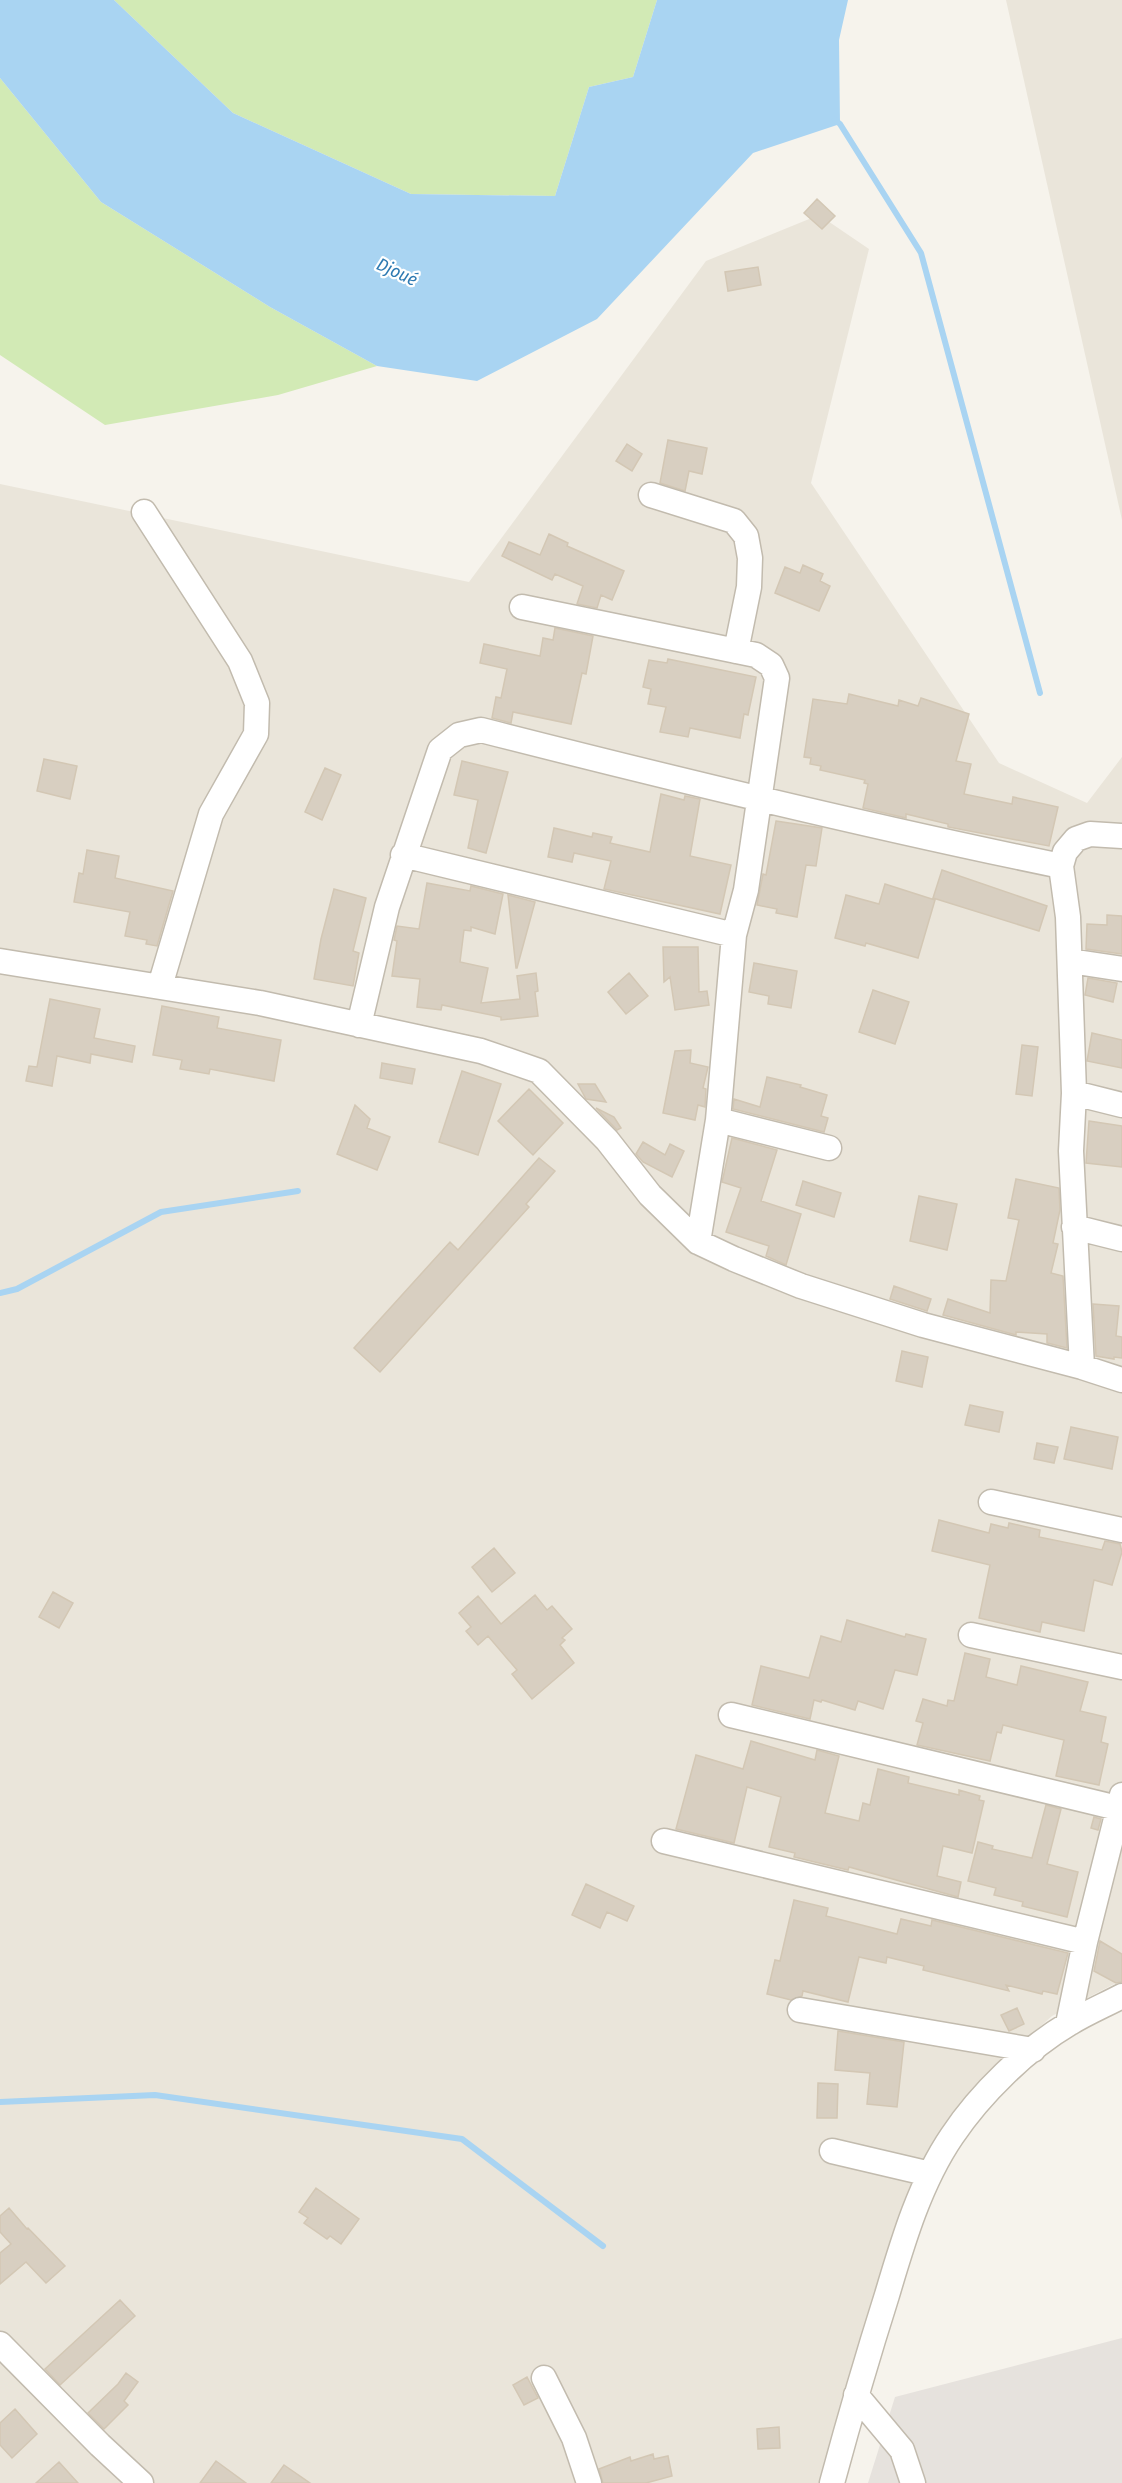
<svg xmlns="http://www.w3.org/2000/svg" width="1122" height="2483" font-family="'Fira Sans Condensed',sans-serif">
<rect width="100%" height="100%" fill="#f6f3ec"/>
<path fill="#eae5da" d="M1006,0H1122V520Z
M819,215L869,249L811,483L999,763L1087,803L1122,757V1980L1052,2016L981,2080L934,2139L821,2483H0V484L469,582L706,261Z"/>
<path fill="#e6e2dd" d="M1122,2338V2483H868L895,2397Z"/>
<path fill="#d2eab5" d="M114,0H657L633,77L589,87L555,196L411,194L233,113Z
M0,78L101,202L270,307L377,366L278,395L105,425L0,355Z"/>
<path fill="#a9d4f2" d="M0,0H114L233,113L411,194L555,196L589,87L633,77L657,0H848L839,40L840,124L753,153L597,319L477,381L377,366L270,307L101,202L0,78Z"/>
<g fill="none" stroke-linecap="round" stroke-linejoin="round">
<path stroke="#a9d4f2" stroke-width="6" d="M835,120L840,124L921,253L1040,693
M0,1293L17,1289L161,1212L298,1191
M0,2102L155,2095L462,2139L603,2246"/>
</g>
<path fill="#d8cfc1" stroke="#d3c7b4" stroke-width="1.5" d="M817,199L835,216L822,229L804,213Z
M758,267L761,285L728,291L725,272Z
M668,440L707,448L702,474L689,471L685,491L660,483Z
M627,444L642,454L632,471L616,461Z
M549,534L568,543L567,546L624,571L612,600L601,595L597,608L577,604L583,586L555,574L552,580L502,556L509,542L540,555Z
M803,565L823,574L820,581L830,586L819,611L775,593L785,567L800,573Z
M555,628L593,636L586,674L582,673L571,724L513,712L511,723L492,718L496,697L501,698L507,669L480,663L484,644L540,656L543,638L553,640Z
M668,659L756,677L748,715L744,714L740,738L690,728L688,737L660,732L666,707L648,704L651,689L643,687L649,660L667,663Z
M849,694L898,706L899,700L918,706L921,698L969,714L956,761L971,764L964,794L1012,804L1013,797L1058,807L1049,846L948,827V824L906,814V818L863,808L868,784L864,783L865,780L820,770L821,766L810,764L811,758L804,757L813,699L847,704Z
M44,759L77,766L70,799L37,791Z
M462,761L508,772L486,853L468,848L478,800L454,795Z
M325,768L341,775L322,820L305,812Z
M661,794L684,800L685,796L700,799L690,856L731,865L720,914L604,889L611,861L574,853L572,862L548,857L554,828L592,837L593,833L612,837L610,843L650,852Z
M776,821L822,828L816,866L806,865L797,917L776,913L777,909L757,905L763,874L766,875Z
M87,850L119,856L115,878L173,891L157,946L146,944L147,940L125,936L130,912L74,902L79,873L83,874Z
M942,870L1047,906L1039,931L933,898Z
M427,883L470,891L471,886L503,894L495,934L471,927V931L464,930L460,962L488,968L481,1003L520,999L517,976L536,973L538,991L535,992L538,1016L501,1020V1017L442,1005L441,1010L417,1007L420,979L392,976L397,941L394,940L397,926L419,929Z
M885,884L935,900L918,958L866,943L865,946L835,938L846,895L879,904Z
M334,889L366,898L353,951L359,953L353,986L314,979L321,939Z
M508,895L535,902L517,968H516Z
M1107,915L1122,916V954L1086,949L1087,924L1107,925Z
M663,947H698L699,992L707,991L709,1005L675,1010L670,977L664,982Z
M754,963L797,971L791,1008L768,1004L769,996L749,992Z
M629,973L648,996L626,1014L608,992Z
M1088,978L1117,983L1113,1002L1085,995Z
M873,990L909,1002L895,1044L859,1032Z
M50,999L100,1009L94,1038L135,1046L132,1062L91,1054L90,1063L57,1056L52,1086L26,1081L29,1066L37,1067Z
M162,1006L219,1017L217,1028L281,1040L274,1081L210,1069L209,1074L180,1069L182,1060L153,1055Z
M1092,1033L1122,1040V1068L1087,1061Z
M1022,1045L1038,1047L1032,1096L1016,1094Z
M691,1050L690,1063L708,1067L703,1088L706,1089L705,1107L698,1105L695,1120L663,1113L675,1051Z
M382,1063L415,1069L412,1084L380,1078Z
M462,1071L501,1084L478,1155L439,1142Z
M767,1077L801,1085L800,1087L827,1095L821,1116L828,1118L824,1132L733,1109L734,1099L760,1107Z
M578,1084H595L606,1102L586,1099Z
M529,1089L563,1123L533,1155L498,1121Z
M355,1105L370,1119L367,1128L390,1137L377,1170L337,1154Z
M596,1108L614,1117L621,1128L617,1130Z
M1089,1121L1122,1126V1167L1086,1163Z
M732,1138L777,1150L761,1201L801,1214L786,1265L766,1256L769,1246L726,1232L741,1188L722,1182Z
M643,1142L665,1155L670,1144L684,1151L672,1177L643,1162L636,1154Z
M539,1158L555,1171L526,1204L529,1207L380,1372L354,1348L450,1242L458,1250Z
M1016,1179L1059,1188L1060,1210L1053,1243L1058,1244L1051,1273L1063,1276L1067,1348L1047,1343V1334L1016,1332V1335L943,1315L948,1299L990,1313L991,1280L1006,1281L1019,1220L1008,1218Z
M803,1181L841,1193L834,1217L796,1205Z
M919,1196L957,1204L947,1250L910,1241Z
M894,1286L931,1299L927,1311L890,1299Z
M1093,1304L1119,1306L1116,1336L1122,1337V1358L1114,1357V1359L1096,1356Z
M902,1351L928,1357L922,1387L896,1381Z
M970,1405L1003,1412L999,1432L965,1425Z
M1071,1427L1118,1437L1112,1469L1064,1459Z
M1037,1443L1058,1447L1054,1463L1034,1459Z
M939,1520L989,1533L991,1524L1008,1528L1009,1523L1040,1530L1039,1537L1102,1550L1105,1541L1120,1544L1122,1552L1112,1585L1094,1580L1084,1631L1042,1622L1040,1632L979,1618L990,1565L932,1551Z
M494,1548L515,1573L492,1592L472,1567Z
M53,1592L73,1603L59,1628L39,1617Z
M535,1595L547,1610L552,1606L572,1629L562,1638L565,1640L560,1645L574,1663L532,1699L512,1674L517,1670L488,1636L478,1645L466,1631L471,1627L459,1613L478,1596L501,1624Z
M847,1620L905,1637L906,1634L926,1639L917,1675L895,1670L883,1709L858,1701L855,1710L822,1700L821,1702L814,1700L810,1719L752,1705L761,1666L809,1678L821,1636L841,1642Z
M965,1653L990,1659L986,1677L1017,1685L1021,1666L1088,1682L1080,1711L1106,1717L1101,1742L1108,1744L1099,1785L1056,1776L1064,1740L1003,1725L1001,1733L997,1732L990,1761L917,1745L923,1723L916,1721L923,1699L947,1706L948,1700L954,1701Z
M751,1741L815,1760L817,1750L839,1756L825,1813L859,1821L863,1803L870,1805L878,1769L909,1777L908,1783L959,1795V1790L980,1796L979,1800L984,1801L972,1853L943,1846L937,1876L961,1882L958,1897L849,1867L848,1870L794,1857L795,1853L769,1847L781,1797L747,1787L734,1843L676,1829L696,1755L743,1769Z
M1046,1805L1061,1809L1047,1864L1078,1872L1067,1917L1022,1906L1023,1902L994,1895L996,1888L968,1881L978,1842L993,1846L992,1849L1032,1858Z
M1094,1817L1101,1819L1098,1830L1091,1828Z
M586,1884L634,1906L627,1921L607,1912L600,1928L572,1915Z
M794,1900L828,1908L826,1916L897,1934L901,1919L931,1926L932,1920L1068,1953L1057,1994L1043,1991L1042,1994L1006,1985L1009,1991L923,1970L924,1966L887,1957L886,1963L859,1957L848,2002L803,1991L802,1996L791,2000L767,1994L775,1960L780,1961Z
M1100,1941L1122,1954V1982L1116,1983L1094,1971Z
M1017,2008L1024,2024L1009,2031L1001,2015Z
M838,2031L904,2042L897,2107L867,2104L870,2073L835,2070Z
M818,2083L838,2084L837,2118H817Z
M316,2188L359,2219L341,2244L330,2236L327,2239L304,2223L308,2218L299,2212Z
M9,2208L27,2229L28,2228L65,2266L46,2283L26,2262L0,2284V2253L11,2244L0,2232V2216Z
M120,2300L135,2316L60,2385L45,2369Z
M126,2373L138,2382L124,2401L128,2405L104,2429L88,2413L118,2384Z
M527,2377L538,2398L524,2405L513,2385Z
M15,2409L37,2434L12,2458L0,2445V2423Z
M779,2427L780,2448L758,2449L757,2429Z
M653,2454L654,2459L668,2456L672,2476L646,2483H603L599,2469L630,2457L631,2461Z
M216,2461L246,2483H200Z
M59,2462L78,2483H36Z
M284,2465L310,2483H271Z"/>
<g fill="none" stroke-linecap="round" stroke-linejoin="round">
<defs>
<path id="minor" d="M651,495L734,521L746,536L750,558L749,587L736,651
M144,512L240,661L257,703L256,734L211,814L160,986
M522,607L756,655L771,665L777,678L746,890L734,935L718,1120L698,1242
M403,855L734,935
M0,961L260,1003L481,1051L539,1071L607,1140L650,1195L698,1242L734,1259L801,1286L923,1325L1082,1367L1122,1380
M1070,961L1122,969
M359,1025L387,907L440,750L459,735L481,730C673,779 867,826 1061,866
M1074,1093L1122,1105
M718,1120L829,1148
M1074,1227L1122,1239
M1082,1367L1071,1151L1074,1093L1068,917L1061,866L1065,852L1076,839L1090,834L1122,836
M991,1502L1122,1530
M971,1635L1122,1667
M731,1715L1122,1809
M664,1841L1085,1942
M800,2010L1033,2050
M1068,2024L1085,1942L1122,1795
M832,2151L930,2174
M0,2344L100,2445L141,2483
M544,2378L574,2438L589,2483
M856,2395L902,2450L913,2483
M832,2483C849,2420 867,2358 887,2295C903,2241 920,2183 952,2136C980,2094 1026,2049 1070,2023C1086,2013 1105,2005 1122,1996"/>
</defs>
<use href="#minor" stroke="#c2bbae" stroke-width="27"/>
<use href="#minor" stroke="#fff" stroke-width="24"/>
</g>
<g text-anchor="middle" stroke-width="4.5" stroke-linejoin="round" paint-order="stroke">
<g font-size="18" font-style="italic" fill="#2e7ab2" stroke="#fff">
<text transform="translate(397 272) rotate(25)" y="6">Djoué</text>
</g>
</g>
</svg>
